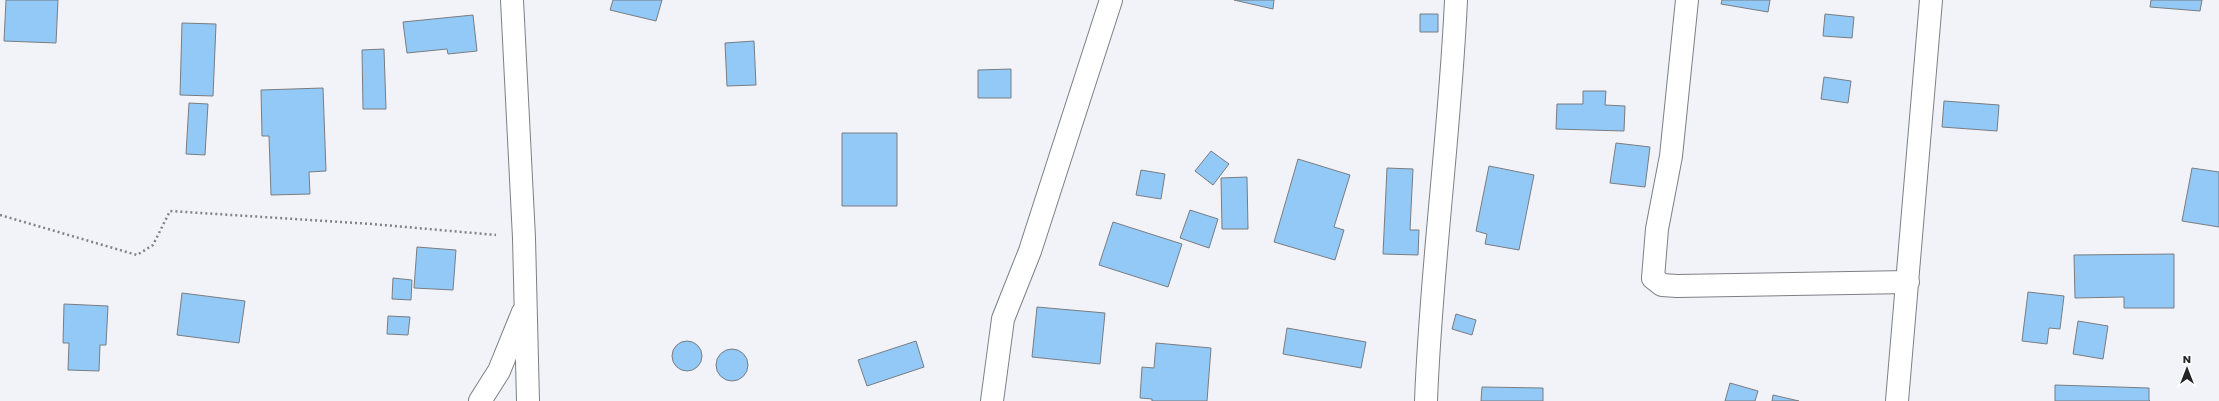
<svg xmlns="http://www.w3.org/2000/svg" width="2219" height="401" font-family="Poppins,sans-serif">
<rect width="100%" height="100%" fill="#f2f3f8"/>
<path fill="#92c9f6" stroke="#797d81" d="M6,0H58L56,43L4,41Z
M613,0H662L656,21L610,10Z
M1234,0H1274L1273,9Z
M1722,0H1770L1768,12L1721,4Z
M2151,0H2202L2200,11L2150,7Z
M1420,14H1438V32H1420Z
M1825,14L1854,17L1852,38L1823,36Z
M473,15L477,51L448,54L447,49L407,53L403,22Z
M182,23L216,24L213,96L180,95Z
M754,41L756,85L727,86L725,43Z
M384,49L386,109H363L362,50Z
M1011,69V98H978V70Z
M1824,77L1851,81L1848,103L1821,99Z
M323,88L326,171L309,172L310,194L271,195L269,136H262L261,90Z
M1583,91H1606L1605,105L1625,106L1624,131L1556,129L1557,104H1583Z
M1944,101L1999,105L1997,131L1942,127Z
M189,103L208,104L205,155L186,154Z
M842,133H897V206H842Z
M1616,143L1650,147L1645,187L1610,183Z
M1211,151L1229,164L1213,185L1195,171Z
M1298,159L1350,175L1334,227L1344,230L1335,260L1274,242Z
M1489,166L1534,175L1519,250L1485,244L1487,234L1476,231Z
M1387,168L1413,169L1410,230H1419L1418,255L1383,254Z
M2192,168L2219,172V227L2182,221Z
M1141,170L1165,174L1161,199L1136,195Z
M1247,177L1248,229H1222L1221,178Z
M1190,210L1218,219L1209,248L1180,238Z
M1113,222L1182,244L1168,287L1099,265Z
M417,247L456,250L453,290L414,288Z
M2174,254V308H2124V297L2075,298L2074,255Z
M393,278L412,280L411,300L392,299Z
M2028,292L2064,296L2060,329L2049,328L2047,344L2022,341Z
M182,293L245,301L239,343L177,335Z
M64,304L108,306L106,345H100L99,371L68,370L69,343H63Z
M1037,307L1105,313L1100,364L1032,357Z
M1456,314L1476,320L1472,335L1452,329Z
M388,316L410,317L408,335L387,334Z
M2078,321L2108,326L2103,359L2073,354Z
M1287,328L1366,342L1361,368L1283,354Z
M672 356a15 15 0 1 1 30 0a15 15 0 1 1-30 0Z
M916,341L924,367L867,386L858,360Z
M1156,343L1211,348L1207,401H1152V399L1140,398L1142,367L1154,368Z
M716 365a16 16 0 1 1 32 0a16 16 0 1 1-32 0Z
M1730,383L1758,391L1755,401H1725Z
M2055,385L2149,388V400L2150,401H2055Z
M1482,387L1543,388V401H1481Z
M1773,395L1799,401H1772Z"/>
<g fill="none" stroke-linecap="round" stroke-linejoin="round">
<defs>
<path id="minor" d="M512,0L524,238L528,401
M1687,0L1671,156L1657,229L1653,278L1662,285L1677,286L1908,282
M480,401L499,371L523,312
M992,401L1003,319L1030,251L1111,0
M1426,401C1431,267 1450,134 1456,0
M1897,401L1931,0"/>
</defs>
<use href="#minor" stroke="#7e7f84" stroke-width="24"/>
<path stroke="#828386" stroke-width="2.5" stroke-dasharray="2 3" stroke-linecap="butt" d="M0,215L137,255L153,245L170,211L372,224L496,235"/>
<use href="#minor" stroke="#fff" stroke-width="22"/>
</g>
<g transform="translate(2187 369)" stroke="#ffffff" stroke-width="3" paint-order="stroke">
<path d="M0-3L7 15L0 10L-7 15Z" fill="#242426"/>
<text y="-6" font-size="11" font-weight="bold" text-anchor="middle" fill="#242426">N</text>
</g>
</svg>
